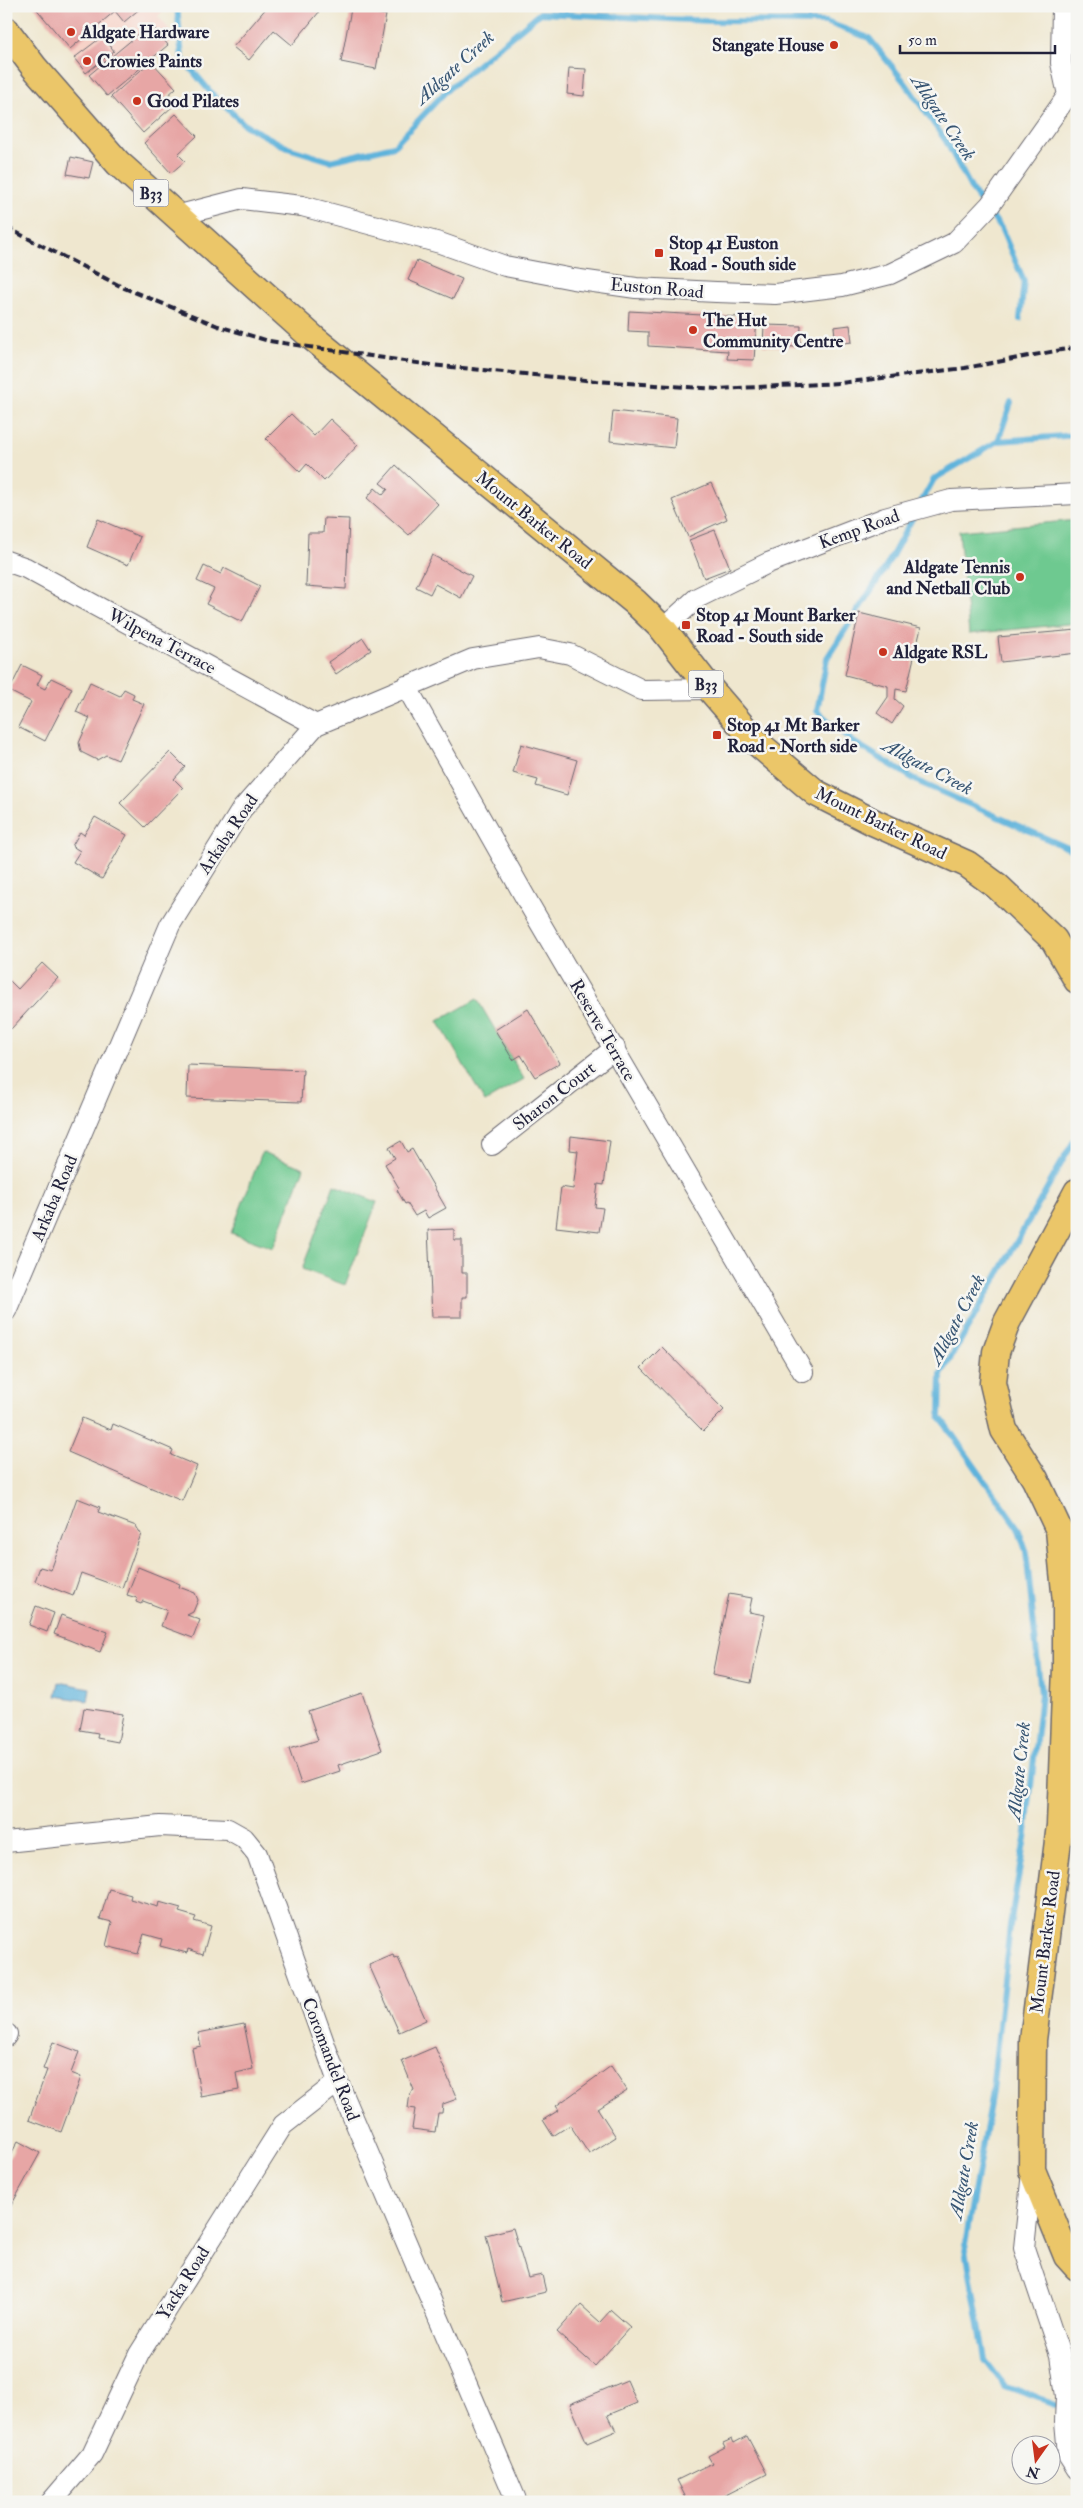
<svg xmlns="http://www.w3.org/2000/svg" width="1083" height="2508" font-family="'IM FELL Double Pica',serif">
<rect width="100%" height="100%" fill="#f6f6f2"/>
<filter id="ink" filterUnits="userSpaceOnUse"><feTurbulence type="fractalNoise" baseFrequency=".02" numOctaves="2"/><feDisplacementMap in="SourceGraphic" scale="10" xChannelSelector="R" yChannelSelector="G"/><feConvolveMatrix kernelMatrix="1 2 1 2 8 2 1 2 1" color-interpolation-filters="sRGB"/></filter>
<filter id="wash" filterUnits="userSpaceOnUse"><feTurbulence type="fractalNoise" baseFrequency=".0096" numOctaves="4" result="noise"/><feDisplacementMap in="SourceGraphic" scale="20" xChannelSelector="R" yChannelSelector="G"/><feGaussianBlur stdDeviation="1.12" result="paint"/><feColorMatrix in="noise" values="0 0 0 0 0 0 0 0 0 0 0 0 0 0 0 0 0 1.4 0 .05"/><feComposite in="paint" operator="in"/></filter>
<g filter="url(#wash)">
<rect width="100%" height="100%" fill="#efe7cf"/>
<path fill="#f7d1c6" d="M34,6H169L158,16L176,38L151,61L176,88L166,97L173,106L143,133Z"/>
<path fill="#6ec990" stroke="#487666" d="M1077,520V623L969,634L959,531Z
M477,999L524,1079L485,1102L438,1021Z
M262,1152L304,1168L273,1248L231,1233Z
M334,1185L377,1202L345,1285L302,1269Z"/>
<path fill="#5eb3db" stroke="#406a8b" d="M59,1682L90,1688L88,1701L56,1696Z"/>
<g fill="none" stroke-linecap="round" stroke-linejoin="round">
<path stroke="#5eb3db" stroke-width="6" d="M177,6L182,58L212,94L245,125L288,148L330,161L394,146L448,89L540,13L711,21L826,22L869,38L906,84L946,141L972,190L1001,228L1024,281L1020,319
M998,441L1077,435
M920,504L934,479L998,441L1011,403
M914,515L886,567L827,658L817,711L852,741L919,782L1077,852
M1077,1131L1075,1139L941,1375L940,1417L1018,1528L1026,1551L1041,1694L1026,1832L1010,1925L992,2091L965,2244L985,2360L1005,2386L1077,2412"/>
</g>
<g id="blocks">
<path fill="#e7a6a5" d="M34,6H143L124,22L115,11L70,49Z
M268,6H324L292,45L274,30L249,60L233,47Z
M351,9L386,15L376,69L341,62Z
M151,24L168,45L107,96L89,75Z
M103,36L114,51L86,73L74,58Z
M151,61L176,88L166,97L173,106L143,133L111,97Z
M569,68L586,69L584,96L567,94Z
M176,114L197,136L178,154L185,161L171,173L144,143Z
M71,157L93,162L89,178L67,174Z
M417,260L462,279L453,299L408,280Z
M629,311L757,318L754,360L727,359L728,351L648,346V332L628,331Z
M764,325L801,326L800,347L763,346Z
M850,325L852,342L836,344L834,327Z
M613,411L677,418L674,448L610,441Z
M291,414L314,436L330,419L358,445L324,481L307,464L300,472L266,439Z
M396,465L438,504L409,535L367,498L375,488L383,495L388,489L380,483Z
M711,483L727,519L688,537L672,500Z
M324,518L349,519L346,589L306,586L308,533H323Z
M98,519L140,537L128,565L87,547Z
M715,530L730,568L704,578L689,540Z
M432,555L472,576L461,598L435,584L430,594L416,587Z
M204,566L221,574L224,568L260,586L242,622L206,604L214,589L197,581Z
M859,613L921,628L906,691L896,689L895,699L903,706L892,724L877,713L888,697V686L845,675Z
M1077,630V653L1001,662L998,637Z
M363,638L371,650L336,674L328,662Z
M22,665L42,675L37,685L45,689L51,678L72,688L45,741L18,727L31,702L9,691Z
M90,682L120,696L124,689L134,694L132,699L144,704L118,760L106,755L97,760L81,752L79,743L90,718L76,712Z
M521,744L577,760L567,795L536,786L538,780L513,773Z
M170,752L185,767L174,779L183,788L145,827L120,803Z
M95,817L127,835L102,879L73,862L80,851L72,846L80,832L84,835Z
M42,963L58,978L11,1029L6,1024V985L10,981L18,989Z
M528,1009L560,1063L535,1077L521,1055L513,1060L495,1030Z
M188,1065L303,1070L301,1102L187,1098Z
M571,1136L610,1141L604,1185L598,1184L595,1207L603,1208L599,1232L556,1227L561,1187L573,1189L578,1151L570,1150Z
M401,1141L407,1152L412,1149L446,1208L428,1218L424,1211L415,1216L407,1203L405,1204L397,1190L399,1188L385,1164L395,1158L389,1148Z
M454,1229V1240H462V1273H467V1297H462V1317H432L428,1230Z
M662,1347L724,1410L703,1431L641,1368Z
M82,1418L111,1430L113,1424L173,1450L171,1455L197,1466L182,1501L68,1452Z
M77,1498L100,1507L98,1512L136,1526L141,1534L122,1588L81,1573L73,1596L35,1581L40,1567L51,1570Z
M138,1567L180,1584L179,1587L195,1593L198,1600L193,1612L187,1615L200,1620L193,1638L161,1626L167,1610L143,1601L141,1604L136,1602L137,1598L127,1595Z
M729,1594L752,1598L749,1612L765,1615L751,1683L712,1675Z
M36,1606L54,1613L47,1632L29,1625Z
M61,1615L108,1632L100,1652L54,1634Z
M362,1693L382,1750L338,1765L340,1771L301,1784L289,1749L318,1740L308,1711Z
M84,1708L123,1714L118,1742L97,1738L98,1733L80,1730Z
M109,1889L131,1895L130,1899L158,1907L159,1902L181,1908L179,1912L196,1917L194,1921L211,1926L203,1954L188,1949L187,1953L160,1946L162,1939L144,1934L138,1954L106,1946L112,1922L100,1919Z
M393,1955L395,1959L398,1958L426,2020L399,2032L369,1965Z
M244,2024L253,2069L236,2073L239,2090L201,2097L192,2048L201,2046L198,2033Z
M53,2042L79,2052L71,2073L81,2077L61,2132L29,2120L47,2070L43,2069Z
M435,2047L457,2099L443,2104L442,2113H438L435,2132L412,2129L415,2109L408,2108L410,2093L414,2090L402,2061Z
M611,2066L627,2090L598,2109L616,2137L589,2154L570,2125L553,2136L543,2120L559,2110L556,2106Z
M18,2141L40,2153L6,2215V2156L9,2158Z
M513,2228L528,2278L542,2275L546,2292L502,2302L486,2235Z
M581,2305L600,2322L611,2310L630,2327L595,2366L557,2332Z
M627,2380L637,2403L608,2415L616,2431L587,2443L570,2404Z
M747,2436L767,2474L712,2502H688L677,2480L712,2463L708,2456L725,2447L723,2443L732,2439L734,2443Z"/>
</g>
</g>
<g filter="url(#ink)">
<use href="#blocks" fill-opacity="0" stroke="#6a676f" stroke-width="1"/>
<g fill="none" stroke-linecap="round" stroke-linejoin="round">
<defs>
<path id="minor" d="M1062,6L1061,63L1068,95
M176,216L242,199L302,206L440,243L505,266L573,279L636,288L716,292L775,294L842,286L890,274L954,243L990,205L1068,95
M6,561L26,568L316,725
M663,629L697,598L768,563L885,518L951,500L1077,494
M406,686L529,904L803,1372
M492,1145L615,1048
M6,1311L170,925L242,809L316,725L473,659L539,648L570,654L642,690L710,689
M6,1842L160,1826L228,1829L244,1838L257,1854L338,2082L517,2502
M6,2036L7,2034
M1032,2172L1024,2248L1060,2355L1066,2396L1065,2421L1068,2455L1077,2469
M51,2502L92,2454L139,2354L283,2125L338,2082"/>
<path id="major" d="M6,30L34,67L118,163L313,338L635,602L663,629L710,689L755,741L816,793L875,823L967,864L997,886L1054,940L1077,980
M1077,1192L1007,1322L996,1352L993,1383L1004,1430L1035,1479L1059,1530L1066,1602V1667L1060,1825L1033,2040L1032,2170L1067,2256L1077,2267"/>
</defs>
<use href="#minor" stroke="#6a676f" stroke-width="22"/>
<use href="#major" stroke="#6a676f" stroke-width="29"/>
<use href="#minor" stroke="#fff" stroke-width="20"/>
<use href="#major" stroke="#ebc669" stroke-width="26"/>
<path stroke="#22223b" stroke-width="4" stroke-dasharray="8 4" stroke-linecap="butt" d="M6,227L122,287L218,326L269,341L431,365L596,381L717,389L841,383L965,368L1077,347"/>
</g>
</g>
<g fill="#c8321e" stroke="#f6f6f2" stroke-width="2">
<circle cx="71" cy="32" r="5"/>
<circle cx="834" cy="45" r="5"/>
<circle cx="87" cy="61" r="5"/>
<circle cx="137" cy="101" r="5"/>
<rect x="654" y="248" width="10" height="10" rx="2.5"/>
<circle cx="693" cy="330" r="5"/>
<circle cx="1020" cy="577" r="5"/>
<rect x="681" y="620" width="10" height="10" rx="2.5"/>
<circle cx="883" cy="652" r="5"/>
<rect x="712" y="730" width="10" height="10" rx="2.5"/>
</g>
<g text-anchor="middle" stroke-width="5" stroke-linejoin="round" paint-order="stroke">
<g fill="#f6f6f2" stroke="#626272" stroke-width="1">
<rect x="133.5" y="179.5" width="35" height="27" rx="4"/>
<rect x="688.5" y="670.5" width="35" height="27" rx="4"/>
</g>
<g font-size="16" font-weight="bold" fill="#22223b">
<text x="151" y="199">B33</text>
<text x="706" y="690">B33</text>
</g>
<g font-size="18" font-weight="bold" fill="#22223b" stroke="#f6f6f2" text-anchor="start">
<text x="81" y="38">Aldgate Hardware</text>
<text x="824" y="51" text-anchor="end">Stangate House</text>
<text x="97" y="67">Crowies Paints</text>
<text x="147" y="107">Good Pilates</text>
<text x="669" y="249">Stop 41 Euston<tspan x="669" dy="21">Road - South side</tspan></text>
<text x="703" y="326">The Hut<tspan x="703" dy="21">Community Centre</tspan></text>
<text x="1010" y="573" text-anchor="end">Aldgate Tennis<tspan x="1010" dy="21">and Netball Club</tspan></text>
<text x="696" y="621">Stop 41 Mount Barker<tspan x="696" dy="21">Road - South side</tspan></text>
<text x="893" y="658">Aldgate RSL</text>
<text x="727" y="731">Stop 41 Mt Barker<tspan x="727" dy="21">Road - North side</tspan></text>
</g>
<g font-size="18" fill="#22223b" stroke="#f6f6f2">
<text transform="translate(657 288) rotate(5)" y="6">Euston Road</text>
<text transform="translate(534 520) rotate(39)" y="6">Mount Barker Road</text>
<text transform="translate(859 529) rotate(-20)" y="6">Kemp Road</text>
<text transform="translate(162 641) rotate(28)" y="6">Wilpena Terrace</text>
<text transform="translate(881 823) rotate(26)" y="6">Mount Barker Road</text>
<text transform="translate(228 834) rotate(-56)" y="6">Arkaba Road</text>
<text transform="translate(603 1030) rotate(60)" y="6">Reserve Terrace</text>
<text transform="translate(554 1096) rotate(-38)" y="6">Sharon Court</text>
<text transform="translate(54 1198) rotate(-67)" y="6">Arkaba Road</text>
<text transform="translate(1045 1942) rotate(-83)" y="6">Mount Barker Road</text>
<text transform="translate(331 2059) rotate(69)" y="6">Coromandel Road</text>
<text transform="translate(183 2283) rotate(-58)" y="6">Yacka Road</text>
</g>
<g font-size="19" font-style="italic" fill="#375573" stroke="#f6f6f2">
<text transform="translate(454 67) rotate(-42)" y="7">Aldgate Creek</text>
<text transform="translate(944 117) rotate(56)" y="7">Aldgate Creek</text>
<text transform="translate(928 766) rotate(28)" y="7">Aldgate Creek</text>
<text transform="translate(956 1319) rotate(-62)" y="7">Aldgate Creek</text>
<text transform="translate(1018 1771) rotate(-84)" y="7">Aldgate Creek</text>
<text transform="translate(963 2170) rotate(-80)" y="7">Aldgate Creek</text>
</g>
</g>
<rect width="1083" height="2508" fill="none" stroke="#f6f6f2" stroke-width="25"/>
<g transform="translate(1036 2460) rotate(194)"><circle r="24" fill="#f6f6f2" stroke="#a1a1a9"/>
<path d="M0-4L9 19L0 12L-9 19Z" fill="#c8321e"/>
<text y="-8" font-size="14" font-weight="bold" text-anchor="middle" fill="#22223b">N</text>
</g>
<path d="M900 45v8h155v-8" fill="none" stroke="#22223b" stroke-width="2.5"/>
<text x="908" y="45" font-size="15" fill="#22223b" stroke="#f6f6f2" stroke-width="4" paint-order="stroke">50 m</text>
</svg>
